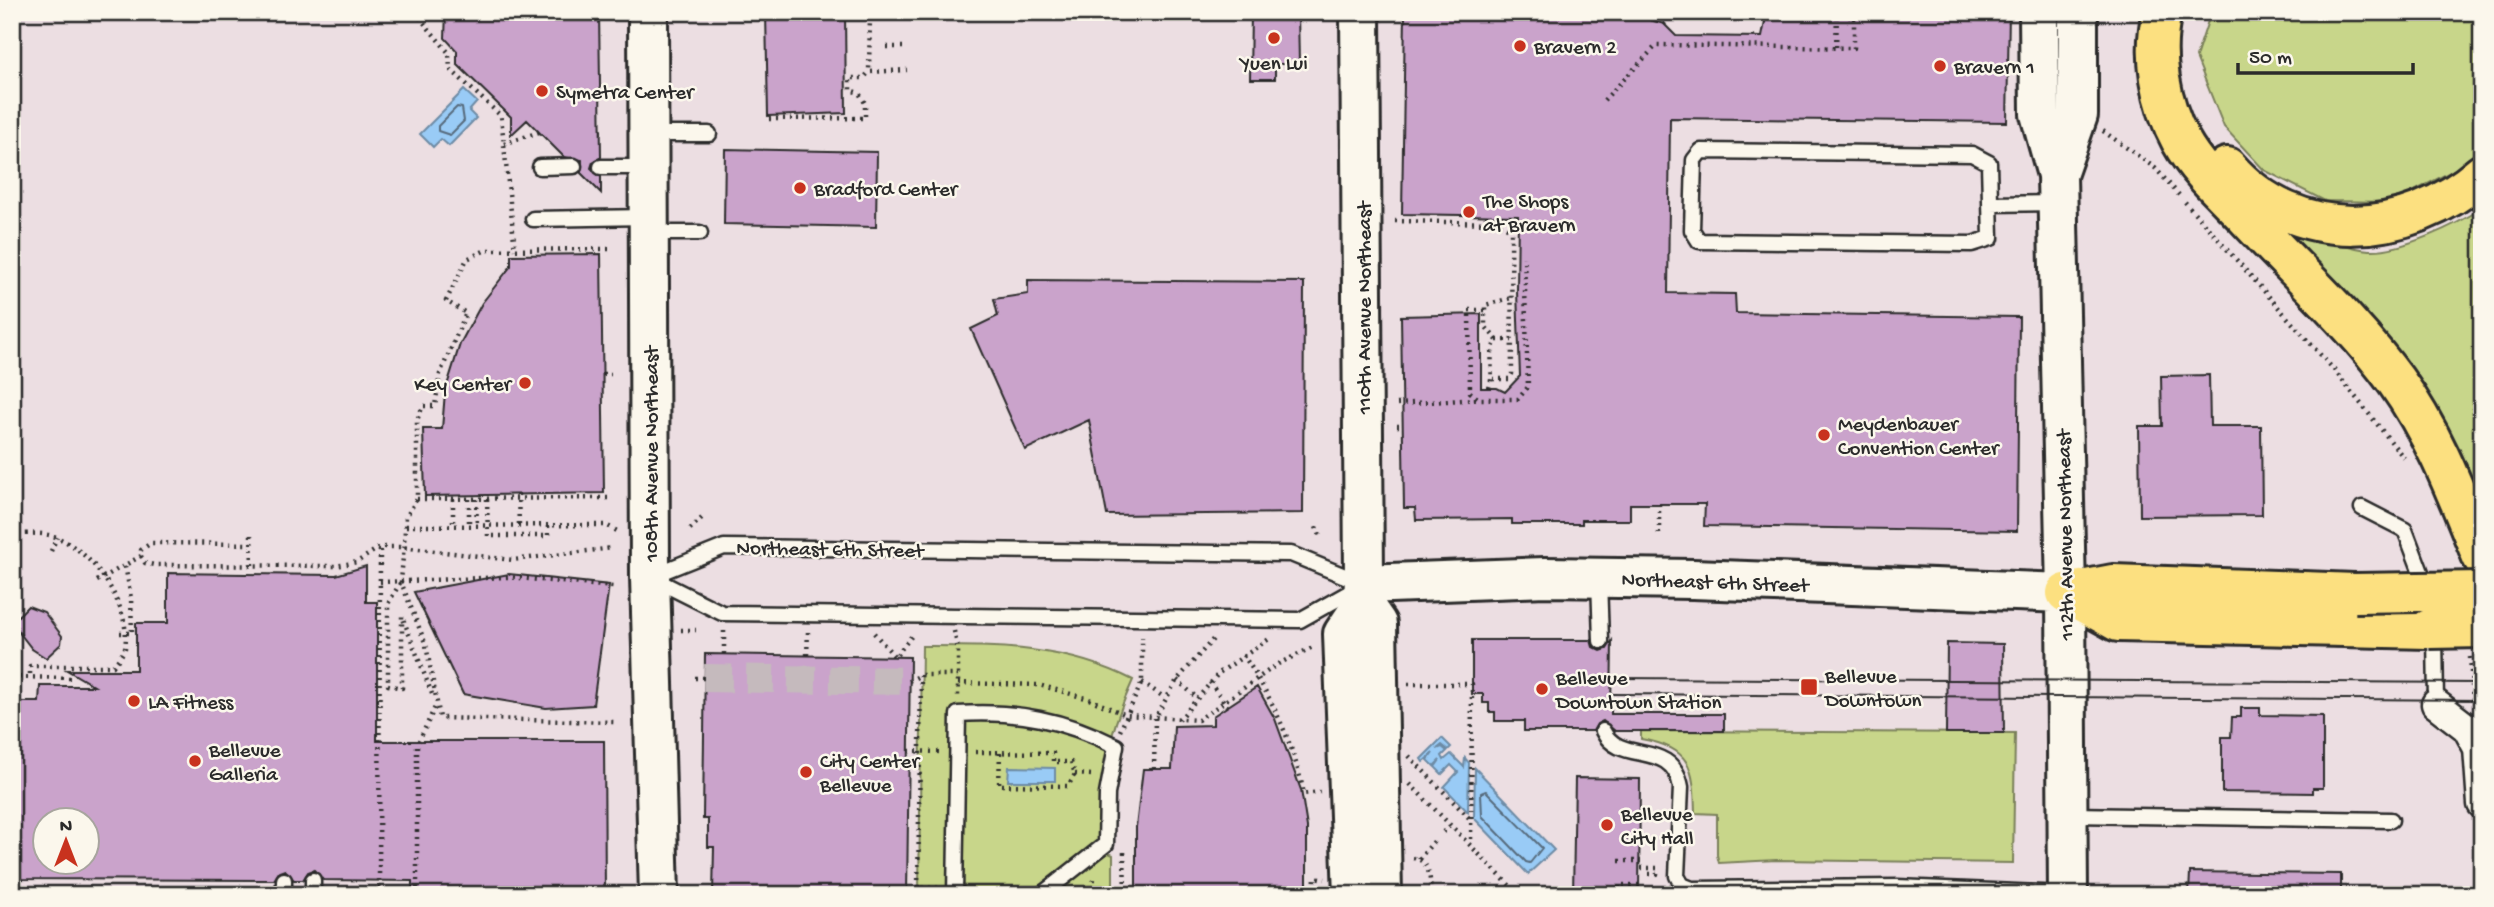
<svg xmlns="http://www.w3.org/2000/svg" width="2494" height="907" font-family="'Gochi Hand',sans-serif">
<rect width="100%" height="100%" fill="#ecdee2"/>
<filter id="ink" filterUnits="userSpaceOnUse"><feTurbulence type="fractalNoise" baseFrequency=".0143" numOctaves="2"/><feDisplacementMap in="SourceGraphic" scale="14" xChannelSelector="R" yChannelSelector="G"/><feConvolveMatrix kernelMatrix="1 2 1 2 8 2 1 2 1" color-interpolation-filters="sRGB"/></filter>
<g filter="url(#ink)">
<path fill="#c8d68a" stroke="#7a805a" stroke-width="2" d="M2211,12H2482V145L2471,161L2394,202L2325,201L2264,170L2224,127L2196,57Z
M2482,208V522L2438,410L2385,336L2291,243L2301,228C2322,236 2346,248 2369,250C2400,252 2457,225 2482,208Z
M922,646C997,646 1065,645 1133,680C1105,740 1100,782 1098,848L1113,855V895H919Z
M1641,731L2015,733L2013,863L1776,860L1719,863L1717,855V814L1695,813C1694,767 1691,748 1641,739Z"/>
<path fill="#99cbf6" stroke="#6d8ba5" stroke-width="2" d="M464,90L477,102L469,111L476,118L449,146L441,139L433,147L420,134Z
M1442,738L1451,747L1448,750L1442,745L1437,749L1442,747L1447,751L1442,756L1444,760L1451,754L1464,767L1465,758L1469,763L1468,812L1444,787L1458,772L1451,765L1442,774L1435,767L1440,760L1434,766L1428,760L1433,753L1423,762L1421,759Z
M1009,767L1055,768V781H1008Z
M1475,768L1554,850L1528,874L1474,818Z"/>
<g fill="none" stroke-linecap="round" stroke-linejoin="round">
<path stroke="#576b7c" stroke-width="2" d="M457,107L462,108L464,121L450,135L438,131V126Z
M1486,791L1542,848L1530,863L1526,862L1482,816L1481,793Z"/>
</g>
<path fill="#caa3cb" stroke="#2b2b2b" stroke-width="2" fill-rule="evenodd" d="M446,12H599L601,157L593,162L591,168L601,177V193L581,173L582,160L564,157L527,120L511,135V117L457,64V51L445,38Z
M766,12H845L846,113L768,116Z
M1251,12H1298L1299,64H1275V79H1250Z
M1405,12H1650V20L1664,24L1676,36L1762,37L1767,12H2009L2007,122L1670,118L1668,293L1735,294L1736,313L2019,317L2017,531L1704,526L1705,504H1630V520H1582V524H1512V519L1416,520L1415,508H1404L1401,316L1481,314V388H1497L1505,392L1520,376L1517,291L1518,216L1402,214Z
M725,149L877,152L876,227L724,224Z
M601,254L604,493L425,496L423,429H442L445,392L460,344L482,303L511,266V255Z
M1028,280L1304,282L1303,513L1107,515L1089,420L1025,450L971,329L998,316L994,299L1028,294Z
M2209,375L2210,426H2261L2262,515L2140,516L2139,426H2162L2161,376Z
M366,566V602H377V741H604L605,895H412V881L323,880L314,870L308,872L303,880H294L285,870L279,872L274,880L12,879V702H39L40,686H94L67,670H136V623H168V573L336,575ZM46,820H88V862H46Z
M509,574L609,585L593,705L546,708L463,694L414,592Z
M28,606L44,612L62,636L61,644L46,658L32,649L15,627L14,620Z
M1472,640H1591L1593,647L1601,651L1607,649L1612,641L1611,714H1724V731H1615L1603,721L1597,724L1593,731H1524V721H1495V712H1489V703H1483V694H1472Z
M1947,643L2003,644L2004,733H1946Z
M705,654L910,657L907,895H713L714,847H708V819H703Z
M1257,687L1275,719L1301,790L1307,827V895H1136V827L1143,769H1172L1174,726L1213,725V716Z
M2241,708H2260V715L2323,716V788H2313V793L2222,792V737H2231L2232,717H2241Z
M1575,778L1640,779L1639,895H1573Z
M2190,872L2341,874V895H2189Z"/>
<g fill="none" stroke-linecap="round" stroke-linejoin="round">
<path stroke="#c5babd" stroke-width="28" stroke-dasharray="28 14" stroke-linecap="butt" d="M704,678L909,681"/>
<defs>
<path id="lane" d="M650,134H709
M1701,151L1972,154L1989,163L1991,238L1972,244L1699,241L1692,230L1694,160Z
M540,167L574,166
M601,167H647
M1990,204L2056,203
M533,219L647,217
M650,233H700
M2362,508L2405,530L2427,588
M652,576L724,547L1291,554L1362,583
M652,578L722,613L1300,620L1359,587
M1599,579L1601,641
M2435,632L2436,704
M1603,731C1620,766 1672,738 1681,787L1677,876L1682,885L1692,889L1897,887L2067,894
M2070,815L2391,820
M284,880V895
M313,880V895
M955,895L958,714C1015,710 1065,720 1116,746L1107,794L1106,844L1041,895"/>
<path id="street" d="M2436,704L2467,728L2478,748L2482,804"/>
<path id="secondary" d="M648,12L650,577L659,895
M2039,12L2040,114L2057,175L2066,593L2068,895
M2057,175L2078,115V12
M1364,584L1545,577L1693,579L2066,593
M1363,604L1377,624L1382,895
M1353,895L1343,634L1363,604L1364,578L1360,12"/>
<path id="highway" d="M2162,12C2152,55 2160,102 2181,141C2197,170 2223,193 2246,217C2296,271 2353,322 2396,381C2435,435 2457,495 2482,557
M2227,167C2296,247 2408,239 2482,174
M2066,593L2118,622L2429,629
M2066,593L2113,584L2355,593"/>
</defs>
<use href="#lane" stroke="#2b2b2b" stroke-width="19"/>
<use href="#street" stroke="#2b2b2b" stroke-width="33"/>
<use href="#secondary" stroke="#2b2b2b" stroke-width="44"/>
<use href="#highway" stroke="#2b2b2b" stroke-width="44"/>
<path stroke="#2b2b2b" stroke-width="4.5" stroke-dasharray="2 5" stroke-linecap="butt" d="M415,12L449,53L450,69L501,116L515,250
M867,12L870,14L869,72
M1821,12L1856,18
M1664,24L1669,19
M1753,37L1754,31
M887,47H908
M1836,47L1837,15
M1604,100L1657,45L1854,48V12
M769,119L865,118V103L859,93L850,90V78H864L869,72L907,70
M2103,131L2155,168L2179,195
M600,132H606
M504,144L539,132
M2185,202L2334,370L2404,458
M1395,221L1498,223L1511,230
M609,249L486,250L467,259L446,301L466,313L440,374L435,406H423L417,420V499L406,517L401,582L426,645L440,718L614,722
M1485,310H1469L1470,392L1479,399H1518L1528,387L1524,257
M1497,340L1485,326V305L1511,298
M1497,340H1512
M603,374H611
M1493,379H1509L1512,374L1511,230
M1489,388C1495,373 1487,352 1497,340
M1397,404L1479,399
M1397,426H1404
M518,494L519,525
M417,499L613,498
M453,499V526
M469,499V526
M476,499L477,526
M487,499L488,536H548V525
M406,526L606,525L619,532
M1316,527L1321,538
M690,529L704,516
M12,534C26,534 43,532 56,537C94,552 132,607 125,648C123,654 117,661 113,666H30V677
M1659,534V504
M251,535L252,565
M51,551L57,537
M141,556L145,563L154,565L336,566L357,562L380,547H401L513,560L613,548
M12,568H13
M97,581L141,556V550L151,543L251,544
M380,582L508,577L613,587
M400,583L388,604V685L402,688V616L432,694
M681,630H696
M954,631L958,649V696
M120,633H132L131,598L125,565
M874,633L895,657L914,633
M724,654V631
M807,655L808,632
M1243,655C1271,695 1294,745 1304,794L1320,792
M2470,657L2473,701
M921,675L918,888H939
M12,677L72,678
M695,678H704
M1177,680L1196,697
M909,681L921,675H958
M1142,682L1165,698
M1210,682L1227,706
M958,683L1039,685L1089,699L1126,715L1198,720L1278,664L1315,646
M1408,684H1472L1471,844
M1179,720L1219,673L1269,639
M1120,731L1142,682V637
M909,751L942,752
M975,752L1053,753V762H1071L1075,774
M1000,753L999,785L1068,786L1075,774
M1409,756L1471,820
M1154,769L1155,718L1177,680L1214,638
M1075,774L1092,775
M1410,784L1519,895
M1443,832L1451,825
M1620,839H1641
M1124,852L1125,895
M1413,858C1431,860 1430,880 1431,895
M1419,859L1435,840
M1619,861H1641
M1641,868H1657V874H1644
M379,895L380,547
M417,895V745L436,705
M1093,895L1094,876
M1314,895L1315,877L1325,879
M1547,895H1562
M1619,895V885H1641"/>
<use href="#lane" stroke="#fbf7ec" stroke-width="14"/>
<use href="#street" stroke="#fbf7ec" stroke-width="28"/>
<use href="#secondary" stroke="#fbf7ec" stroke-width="38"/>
<use href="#highway" stroke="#fce080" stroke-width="38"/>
<path stroke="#2b2b2b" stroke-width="2" d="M1612,678L2482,683
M1612,694L2482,700"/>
<defs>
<path id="highway-bridge" d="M2355,593L2482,591
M2429,629L2482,628"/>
</defs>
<use href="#highway-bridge" stroke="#2b2b2b" stroke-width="44" stroke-linecap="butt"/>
<use href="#highway-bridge" stroke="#fce080" stroke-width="38"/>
</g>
</g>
<g fill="#c8321e" stroke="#fbf7ec" stroke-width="2.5">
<circle cx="1274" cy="38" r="7"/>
<circle cx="1520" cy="46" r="7"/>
<circle cx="1940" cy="66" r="7"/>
<circle cx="542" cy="91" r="7"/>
<circle cx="800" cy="188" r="7"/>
<circle cx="1469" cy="212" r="7"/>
<circle cx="525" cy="383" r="7"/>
<circle cx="1824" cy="435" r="7"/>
<rect x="1800" y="678" width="18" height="18" rx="3.5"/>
<circle cx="1542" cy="689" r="7"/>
<circle cx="134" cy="701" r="7"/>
<circle cx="195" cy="761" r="7"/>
<circle cx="806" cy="772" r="7"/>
<circle cx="1607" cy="825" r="7"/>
</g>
<g text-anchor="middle" stroke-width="5" stroke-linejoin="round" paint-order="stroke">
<g font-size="21" fill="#2b2b2b" stroke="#fbf7ec" text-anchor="start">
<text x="1534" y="53">Bravern 2</text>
<text x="1274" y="69" text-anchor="middle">Yuen Lui</text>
<text x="1954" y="73">Bravern 1</text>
<text x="556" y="98">Symetra Center</text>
<text x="814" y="195">Bradford Center</text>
<text x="1483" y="207">The Shops<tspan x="1483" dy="24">at Bravern</tspan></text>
<text x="511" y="390" text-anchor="end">Key Center</text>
<text x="1838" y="430">Meydenbauer<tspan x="1838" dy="24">Convention Center</tspan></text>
<text x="1825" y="682">Bellevue<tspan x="1825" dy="24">Downtown</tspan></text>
<text x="1556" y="684">Bellevue<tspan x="1556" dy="24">Downtown Station</tspan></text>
<text x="148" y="708">LA Fitness</text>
<text x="209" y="756">Bellevue<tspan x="209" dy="24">Galleria</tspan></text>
<text x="820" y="767">City Center<tspan x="820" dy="24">Bellevue</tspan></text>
<text x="1621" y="820">Bellevue<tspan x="1621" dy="24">City Hall</tspan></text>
</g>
<g font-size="21" fill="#2b2b2b" stroke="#fbf7ec">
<text transform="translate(1363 308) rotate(-90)" y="7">110th Avenue Northeast</text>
<text transform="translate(650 454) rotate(-90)" y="7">108th Avenue Northeast</text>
<text transform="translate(2064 535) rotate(-91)" y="7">112th Avenue Northeast</text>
<text transform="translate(830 548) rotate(1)" y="7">Northeast 6th Street</text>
<text transform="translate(1715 581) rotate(2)" y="7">Northeast 6th Street</text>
</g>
</g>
<rect width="2494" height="907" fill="none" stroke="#fbf7ec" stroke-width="42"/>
<rect x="21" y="21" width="2452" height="865" fill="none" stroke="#2b2b2b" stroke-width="2.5" filter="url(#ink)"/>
<g transform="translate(66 841)"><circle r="33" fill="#fbf7ec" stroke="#a8a59f" stroke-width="2"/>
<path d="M0-5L12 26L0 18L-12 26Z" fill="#c8321e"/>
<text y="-10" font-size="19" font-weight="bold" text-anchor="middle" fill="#2b2b2b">N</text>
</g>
<path d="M2238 63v10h175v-10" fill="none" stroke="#2b2b2b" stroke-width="3.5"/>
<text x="2249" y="63" font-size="21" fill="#2b2b2b" stroke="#fbf7ec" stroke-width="5" paint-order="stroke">50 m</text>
</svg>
